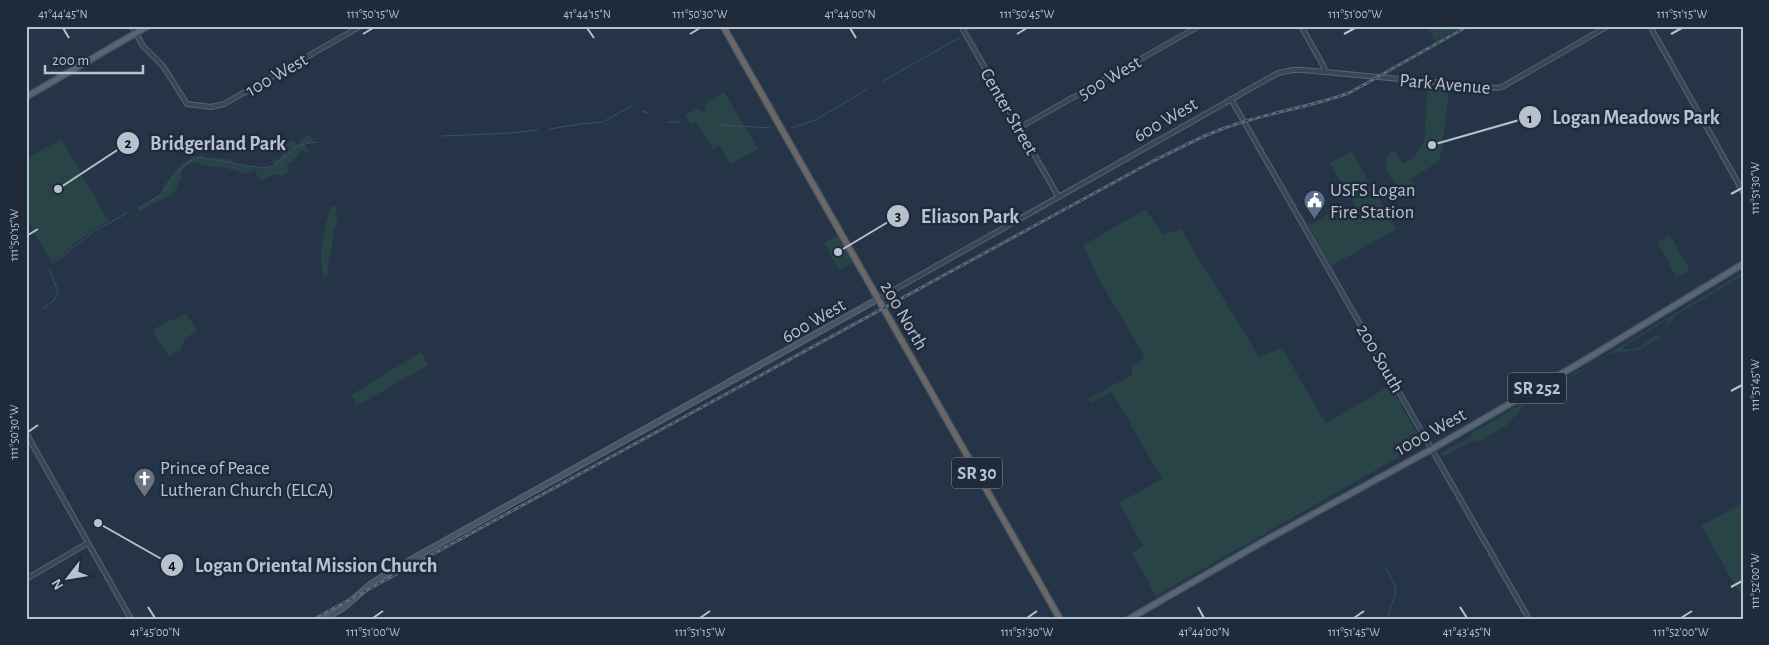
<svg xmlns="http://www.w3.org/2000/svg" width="1769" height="645" font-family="'Alegreya Sans',sans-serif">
<rect width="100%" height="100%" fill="#253446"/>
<path fill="#284447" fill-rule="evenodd" d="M1427,26H1462L1435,42Z
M1428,86L1449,88L1442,150L1438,162L1411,179L1419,194C1405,200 1398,190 1391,178C1388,174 1385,169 1386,163C1386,157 1390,153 1394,150L1403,164L1415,156L1424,141Z
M724,92L758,149L731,164L719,146L713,149L696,122L690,124L685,115L699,108L702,112L706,110L704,105Z
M308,135L313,138L312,141L304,144L309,150L307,152L300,151L293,162L287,163L288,172L280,176L275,174L261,180L258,177L255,170L245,174L226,168L211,167L193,162L184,168L181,173V179L177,183L178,187C170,199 166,197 156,202C150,206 144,210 138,212L140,206L161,194C162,185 182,161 191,159L193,156H202L206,160L210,157L231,160L236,165C251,163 261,175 273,164V160H278L282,155L280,150L283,146L294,140L296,144H298L300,140Z
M61,139L109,221L91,231L52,263L26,219V159Z
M1351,151L1397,229L1331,266L1308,226L1333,211L1340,221L1358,211L1330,163Z
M334,206L337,207L335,213L338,221C331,236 333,242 330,257C329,264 327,267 328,273L327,276H324C317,259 325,223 331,207Z
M1146,209L1163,235L1181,229L1259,357L1282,348L1326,423L1390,386L1423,443L1156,596L1132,553L1143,546L1119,503L1162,479L1112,392L1090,403L1088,399L1132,375V366L1145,358L1099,279L1083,245Z
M837,235L853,262L839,270L824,243Z
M1670,235L1690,270L1677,278L1657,242Z
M1743,272V276L1678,314L1674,318L1661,337L1640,350L1615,353L1608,355L1525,404L1507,425L1479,442L1474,440L1443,457L1441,453L1470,437L1471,433L1601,358ZM1667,320L1669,322L1662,335L1652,337L1640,347L1633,349H1623V347Z
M186,313L197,331L185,338L182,349L169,357L153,333L154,329L172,319L173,321Z
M421,352L428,365L357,406L351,395Z
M1743,503V599L1701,526Z"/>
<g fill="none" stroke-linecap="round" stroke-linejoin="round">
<path stroke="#38506e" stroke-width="1" d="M972,30L980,26
M883,81L959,38
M642,111L648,113
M668,122H680
M718,125L771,128
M791,128L815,120L868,89
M550,129L580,124L603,122L633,105
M442,136L512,133L538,130
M139,208L162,194L173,178L183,166L197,157L261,168L273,166L298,146L312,142L317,143
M54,263L93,232L127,213
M43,309L55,299L58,291L49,270
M1385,567C1388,573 1393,580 1395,586C1398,597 1387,608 1389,619"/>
<defs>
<path id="tertiary" d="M132,26L143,46L163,66L187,104L211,107L224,104L361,26
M961,26L1058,196
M1301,26L1324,67L1325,72
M1650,26L1743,192
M1231,99L1529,619
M1019,128L1199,26
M878,299L1278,73L1293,70H1303L1497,88L1502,87L1608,26
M26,433L131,619
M26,579L88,543"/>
<path id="secondary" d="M324,619L343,608L371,584L396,568L878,299"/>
<path id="primary" d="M26,97L148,26
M1129,619L1264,541L1432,449L1585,360L1743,264"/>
<path id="trunk" d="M723,26L1060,619"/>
</defs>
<use href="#tertiary" stroke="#596472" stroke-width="6"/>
<use href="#secondary" stroke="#596472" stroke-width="7"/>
<use href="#primary" stroke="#444f5e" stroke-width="8"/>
<use href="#trunk" stroke="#455160" stroke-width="8"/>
<use href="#tertiary" stroke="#3a4655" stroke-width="4"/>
<use href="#secondary" stroke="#485568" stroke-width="4.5"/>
<use href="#primary" stroke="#586575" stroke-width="5"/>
<use href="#trunk" stroke="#6a6866" stroke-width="5.5"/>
<defs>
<path id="rail" d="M314,619L1155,160C1177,150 1199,137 1222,129C1263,113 1308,108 1349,93L1468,26"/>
</defs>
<use href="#rail" stroke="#5c6a7c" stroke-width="3"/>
<use href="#rail" stroke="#1f2b3b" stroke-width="1" stroke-dasharray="4" stroke-linecap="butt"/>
</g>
<path fill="none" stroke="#b8c1ce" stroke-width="2" d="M63,28L69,38M587,28L594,38M850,28L856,38M363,34L373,28M690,34L700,28M1017,34L1027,28M1344,34L1355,28M1671,34L1682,28M1731,194L1742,188M28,235L38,229M1731,391L1742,385M28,432L38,425M1731,587L1742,581M148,607L155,618M1198,607L1204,618M1460,607L1467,618M373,618L383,611M700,618L710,611M1027,618L1037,611M1354,618L1364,611M1681,618L1692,611"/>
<defs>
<symbol id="civic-pin" viewBox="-11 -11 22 30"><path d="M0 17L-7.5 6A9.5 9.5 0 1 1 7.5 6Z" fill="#5c6f8a" stroke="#1f2b3b"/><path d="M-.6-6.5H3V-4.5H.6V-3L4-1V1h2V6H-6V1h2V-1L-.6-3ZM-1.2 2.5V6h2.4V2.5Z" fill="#fff"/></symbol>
<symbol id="church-pin" viewBox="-11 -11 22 30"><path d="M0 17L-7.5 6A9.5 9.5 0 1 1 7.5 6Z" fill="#6b7280" stroke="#1f2b3b"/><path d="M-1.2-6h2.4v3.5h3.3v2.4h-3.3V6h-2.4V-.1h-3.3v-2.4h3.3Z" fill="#fff"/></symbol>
</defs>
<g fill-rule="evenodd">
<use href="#civic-pin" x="1302" y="188" width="25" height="34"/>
<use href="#church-pin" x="132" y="466" width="25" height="34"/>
</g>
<g text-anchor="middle" stroke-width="5" stroke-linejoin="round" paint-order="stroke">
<g fill="#1f2b3b" stroke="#8a94a2" stroke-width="1">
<rect x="1508" y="372.5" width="58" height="31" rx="4"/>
<rect x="952" y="457.5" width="50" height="31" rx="4"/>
</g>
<g font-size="18" font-weight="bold" fill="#b8c1ce">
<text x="1537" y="394">SR 252</text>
<text x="977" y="479">SR 30</text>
</g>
<g font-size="19" fill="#b8c1ce" stroke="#1f2b3b">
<text transform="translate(276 74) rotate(-30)" y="7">100 West</text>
<text transform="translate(1109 77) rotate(-30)" y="7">500 West</text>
<text transform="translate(1445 83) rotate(5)" y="7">Park Avenue</text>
<text transform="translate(1010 111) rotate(60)" y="7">Center Street</text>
<text transform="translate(1165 119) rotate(-30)" y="7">600 West</text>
<text transform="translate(905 315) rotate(60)" y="7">200 North</text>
<text transform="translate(813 320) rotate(-30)" y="7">600 West</text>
<text transform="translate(1381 358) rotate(60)" y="7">200 South</text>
<text transform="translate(1430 431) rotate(-29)" y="7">1000 West</text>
</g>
<g font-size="19" fill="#b8c1ce" stroke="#1f2b3b" text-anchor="start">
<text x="1330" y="196">USFS Logan<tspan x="1330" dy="22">Fire Station</tspan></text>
<text x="160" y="474">Prince of Peace<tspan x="160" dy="22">Lutheran Church (ELCA)</tspan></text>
</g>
</g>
<path fill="none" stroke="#b8c1ce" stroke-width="2" d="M1432 145L1530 117M58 189L128 143M838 252L898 216M98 523L172 565"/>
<g fill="#b8c1ce" stroke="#1f2b3b" stroke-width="2">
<circle cx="1432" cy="145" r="5"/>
<circle cx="58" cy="189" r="5"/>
<circle cx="838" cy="252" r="5"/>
<circle cx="98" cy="523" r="5"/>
<circle cx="1530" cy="117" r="12"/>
<circle cx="128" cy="143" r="12"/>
<circle cx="898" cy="216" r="12"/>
<circle cx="172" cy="565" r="12"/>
</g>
<g font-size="15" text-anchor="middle" font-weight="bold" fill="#111">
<text x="1530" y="123">1</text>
<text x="128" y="148">2</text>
<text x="898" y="221">3</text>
<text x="172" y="570">4</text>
</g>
<g font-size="20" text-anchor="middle" font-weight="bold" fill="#b8c1ce" stroke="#1f2b3b" stroke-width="5" stroke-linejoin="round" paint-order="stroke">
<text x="1636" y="124">Logan Meadows Park</text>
<text x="218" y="150">Bridgerland Park</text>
<text x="970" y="223">Eliason Park</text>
<text x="316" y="572">Logan Oriental Mission Church</text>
</g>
<rect width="1769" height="645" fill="none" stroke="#1f2b3b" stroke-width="55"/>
<g transform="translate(68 578) rotate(239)" stroke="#1f2b3b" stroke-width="4" paint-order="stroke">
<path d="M0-4L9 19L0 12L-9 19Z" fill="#b8c1ce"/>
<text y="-8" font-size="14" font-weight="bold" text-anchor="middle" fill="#b8c1ce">N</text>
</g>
<path d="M45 65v8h98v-8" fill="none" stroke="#b8c1ce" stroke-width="2.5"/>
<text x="52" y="65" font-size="15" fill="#b8c1ce" stroke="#1f2b3b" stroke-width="4" paint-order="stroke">200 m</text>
<rect x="28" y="28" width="1714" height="590" fill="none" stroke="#b8c1ce" stroke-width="2"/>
<g font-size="12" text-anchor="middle" fill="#b8c1ce">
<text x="63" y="18">41°44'45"N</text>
<text x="373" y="18">111°50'15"W</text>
<text x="587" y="18">41°44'15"N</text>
<text x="700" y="18">111°50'30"W</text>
<text x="850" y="18">41°44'00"N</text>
<text x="1027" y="18">111°50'45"W</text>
<text x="1355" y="18">111°51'00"W</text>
<text x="1682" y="18">111°51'15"W</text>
<text transform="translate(1755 188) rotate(-90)" y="4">111°51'30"W</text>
<text transform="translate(14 235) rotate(-90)" y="4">111°50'15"W</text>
<text transform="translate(1755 385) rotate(-90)" y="4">111°51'45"W</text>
<text transform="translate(14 432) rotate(-90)" y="4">111°50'30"W</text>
<text transform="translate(1755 581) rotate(-90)" y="4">111°52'00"W</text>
<text x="155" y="636">41°45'00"N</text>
<text x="373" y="636">111°51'00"W</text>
<text x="700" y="636">111°51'15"W</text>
<text x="1027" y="636">111°51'30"W</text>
<text x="1204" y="636">41°44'00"N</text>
<text x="1354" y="636">111°51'45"W</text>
<text x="1467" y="636">41°43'45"N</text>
<text x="1681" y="636">111°52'00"W</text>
</g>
</svg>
